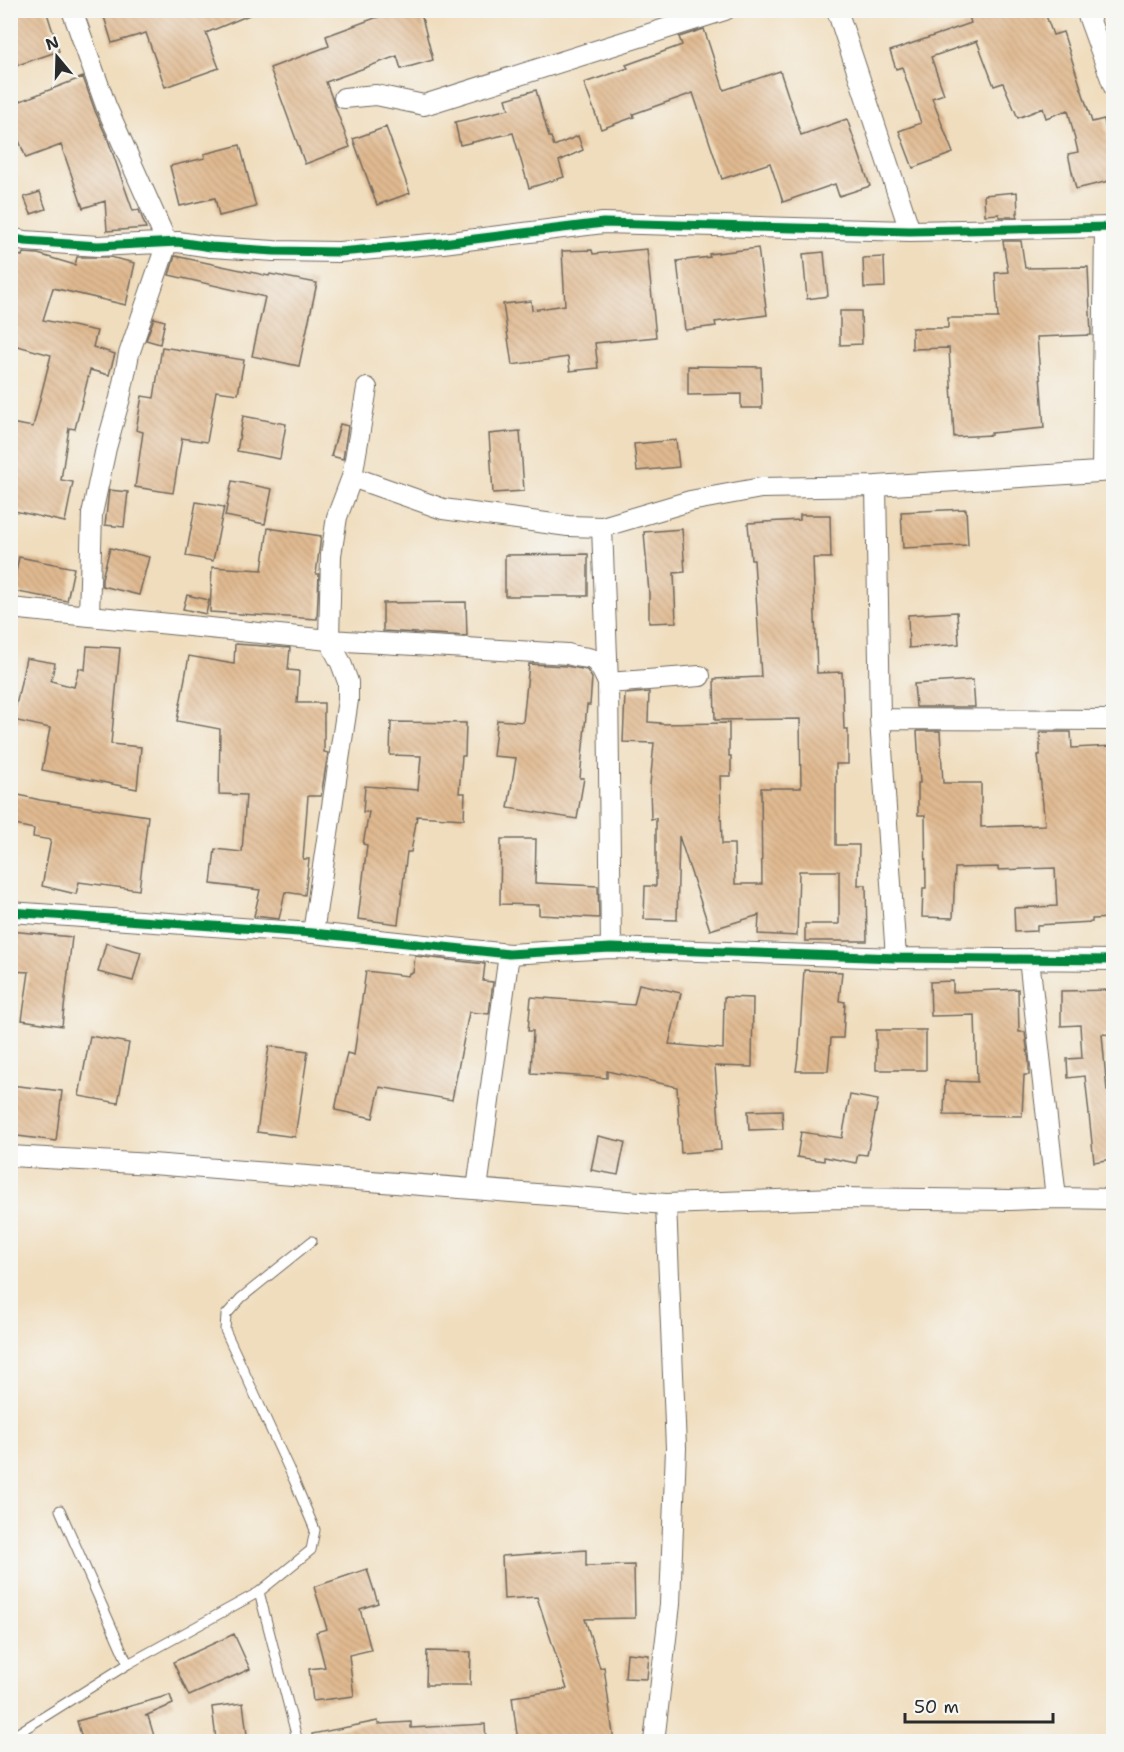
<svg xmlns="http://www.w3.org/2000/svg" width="1124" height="1752" font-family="'Shantell Sans',sans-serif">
<defs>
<pattern id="building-back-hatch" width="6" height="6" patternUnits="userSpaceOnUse" patternTransform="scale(1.5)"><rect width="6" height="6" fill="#e0b990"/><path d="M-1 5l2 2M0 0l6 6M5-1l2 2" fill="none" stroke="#c09f7c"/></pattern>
</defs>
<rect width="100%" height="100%" fill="#f6f6f2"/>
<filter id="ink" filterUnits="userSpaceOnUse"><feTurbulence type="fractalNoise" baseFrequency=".0167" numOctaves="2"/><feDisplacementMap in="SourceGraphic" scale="12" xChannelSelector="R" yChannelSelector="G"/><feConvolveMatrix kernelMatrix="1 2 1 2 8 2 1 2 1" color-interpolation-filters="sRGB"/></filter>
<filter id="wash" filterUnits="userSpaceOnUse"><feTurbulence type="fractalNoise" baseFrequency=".008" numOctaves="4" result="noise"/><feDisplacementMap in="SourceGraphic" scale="24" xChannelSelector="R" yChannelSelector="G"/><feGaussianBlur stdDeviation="1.35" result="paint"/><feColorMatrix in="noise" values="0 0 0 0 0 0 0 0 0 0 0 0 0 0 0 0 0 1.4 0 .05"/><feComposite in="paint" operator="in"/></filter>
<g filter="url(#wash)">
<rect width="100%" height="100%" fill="#f0ddbd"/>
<g id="blocks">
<path fill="url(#building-back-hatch)" d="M10,10H46L59,51L18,65L10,43Z
M102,10H259V11L206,33L219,68L165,87L146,33L112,43Z
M385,10H420L433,60L401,69L397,56L326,82L350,147L305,164L270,68L329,46L326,36L386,14Z
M967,10H1044L1053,35L1063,32L1092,122L1104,119L1113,164V180L1076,189L1068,154L1078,152L1068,110L1046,118L1043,108L1018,118L1003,83L994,86L977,41L931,57L944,94L932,98L953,153L913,168L899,131L921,123L902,67L896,69L890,51L971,23Z
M704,29L724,90L780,71L801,135L847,119L870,186L839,196L835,184L783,202L770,163L722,179L693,93L633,114L634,117L601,129L584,83L628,68L626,65L682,45L679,37Z
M83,77L95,111L108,140L133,211L139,210L146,228L107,231L105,201L83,208L61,145L26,158L10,118V105Z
M536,90L549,137H551L554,146L578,136L583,150L559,161L564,177L529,188L513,133L460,145L455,122L509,109L506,99Z
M386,127L410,193L377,205L353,139Z
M240,145L256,207L219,216L215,198L180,206L170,166L205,158L204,154Z
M40,192L46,209L31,214L24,197Z
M1017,192L1018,213H1016L1017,217H999V214L985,215L984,195Z
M1003,241H1021L1025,268L1088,267L1091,335L1037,337L1044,428L991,433V435L954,437L949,348L912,349V328H948V318H998L995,273L1008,272Z
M758,248L767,315L715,322L716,326L685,330L677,261L710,257L709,254Z
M647,249L656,337L595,343L598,368L570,371L568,357L512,365L503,304L531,301L532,310L565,305L562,251L592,250L593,254Z
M824,252L828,296L807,299L803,254Z
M10,253L22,256L23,253L38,254L75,265L77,257H110L135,263L126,305L53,288L43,320L97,331L93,347L115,354L109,375L90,370L75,429L69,428L61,480L73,482L65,522L10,510V423L33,427L51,355L10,344Z
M175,256L269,276L270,274L317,283L299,366L252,356L265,297L169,275Z
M884,257L885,287L864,288L863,258Z
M840,311H861L862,344L840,345Z
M154,318L165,321L160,344L146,340Z
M162,347L244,360L238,394L216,391L207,442L182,438L173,493L135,487L143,432L136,430L142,396L154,398Z
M688,366L761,367L762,408H741V394L688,395Z
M243,416L286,424L280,459L237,451Z
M340,424L348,426L343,459L331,456Z
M520,431L524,491L493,493L489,434Z
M676,440L679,467L637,471L634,444Z
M232,481L272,489L265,524L225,516Z
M109,490L128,492L124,527L105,525Z
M196,502L224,507L213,561L186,556Z
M966,509L968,545L903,548L901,512Z
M800,515H830L831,558H813L817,673L842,672L844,729H848V764H836V845H859L858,885H866L867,941H805V924H839V871H799L797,936L758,934L759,915L710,930L679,836L677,920L644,919L645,886H656V818L651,819L650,785L654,743L623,742L625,694L649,692L648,722L660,723V724L729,723V756H731V776H720L722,844H734L735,884H762L761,788H801L800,719L715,720L714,679L761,677L754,560H751L748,523L800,520Z
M268,528L321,536L316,574H319L317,619L210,612L212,567L262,570Z
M682,529L685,572L674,573L676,622L649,623V593L644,532Z
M110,548L149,557L139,595L102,586V578Z
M588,554V596H505V555Z
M19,557L74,568L67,601L12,591Z
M187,595L209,600L206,614L183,609Z
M466,602L467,636L383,631V603Z
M957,612L959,644L909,648L908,615Z
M235,644L290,648L288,670L299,671L297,703H324V752L328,753L321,796H308L303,859H309L305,895L285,892L279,919L254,916L260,890L211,884L215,849L242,852L246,795L219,794L220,729L177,721L189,656L234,664Z
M87,646L120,648L111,744L141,747L137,789L42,770L50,728L13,720L26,658L55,663L51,681L74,687L79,668L85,670Z
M529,664L566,666L587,670L592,678L590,705H587L580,778H584L577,819L508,808L516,758L493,756L497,720L523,722Z
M973,680L975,707H916L914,684Z
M391,722L466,723L465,756H462L459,793H465L464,819L417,816L411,852H407L398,924L358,919L367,845L363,844L369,812H363L365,786L418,790L421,756L390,755Z
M917,731H940L943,783H981V827L1045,825L1038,755H1040V732H1071L1072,748L1113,746V918L1092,919V922L1037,925V931L1015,932L1014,908L1057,906L1055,868L998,870V867L955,868L953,918L922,917L923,888H926L925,815H918V783H920Z
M10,793L40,800L148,816L139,890L79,882L76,894L42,886L51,840L33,837L34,829L10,824Z
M501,839H536L535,883L598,886L599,918L539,915V905L500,904Z
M10,931L72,937L62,1026L22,1020L29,972L10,971Z
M106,943L141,952L133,981L98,972Z
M415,956L485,964L483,981L493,982L489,1014L469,1012L452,1100L380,1087L373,1118L335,1110L347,1053L354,1055L366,971L408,976L409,973H413Z
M804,970L842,972L839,1001L845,1002L843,1038H831L828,1071H796L799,1049Z
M953,981V992L1018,989L1019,1032H1025L1029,1062V1075H1024L1022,1116L944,1115L945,1081L977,1082L975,1015L931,1016L930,982Z
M639,984L681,993L669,1044L723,1049L724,997L753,998L752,1067L715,1066L721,1150L681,1153L677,1087L607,1071V1078L531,1073L533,1031H528L531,997L634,1005Z
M1113,990V1035L1102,1034L1107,1091L1113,1090V1159L1094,1162L1085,1076L1068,1078L1067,1059L1082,1058L1080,1025L1061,1026V991Z
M876,1030H926V1070H876Z
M90,1036L129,1043L118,1103L79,1096Z
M269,1046L308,1051L295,1137L257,1132Z
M10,1085L62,1091L56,1141L10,1135Z
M850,1095L878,1100L867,1155L858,1154L856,1163L824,1157V1161L797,1157L801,1132L842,1138Z
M782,1110L783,1129L749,1130L748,1111Z
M598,1136L625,1142L618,1175L591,1170Z
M586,1550V1566L634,1565L635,1618L585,1619L600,1668L604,1667L614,1742H518L512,1697L567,1689L537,1597L504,1599L502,1556Z
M367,1569L378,1603L360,1609L371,1650L349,1655L354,1696L313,1701L309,1669L325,1667L316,1632L327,1629L314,1587Z
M234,1634L250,1669L189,1696L173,1662Z
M427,1651L471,1652L470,1685H426Z
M627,1653L649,1655L647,1679L625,1678Z
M170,1695L173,1704L145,1716H148L154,1736L134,1742H83L77,1721Z
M243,1703L247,1735L216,1739L212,1707Z
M378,1721V1724L411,1722V1728L485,1724L486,1742H313L312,1734Z"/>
</g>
</g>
<g filter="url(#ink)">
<use href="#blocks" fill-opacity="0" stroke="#70695e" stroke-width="1.5"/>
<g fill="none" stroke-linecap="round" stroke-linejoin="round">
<defs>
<path id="service" d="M60,1510L128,1664
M259,1592L298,1742
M10,1738L128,1664L259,1592L311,1550L315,1530L294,1480L225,1330L226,1315L241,1298L312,1241"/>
<path id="minor" d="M72,10L106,106L167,243L129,354L120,398L106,448L92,514L89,616
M837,10L910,231
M1086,10L1114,87
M344,98L376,95L424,105L725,10
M10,238L25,241L98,246L178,242L211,247L274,251L339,252L443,243L603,223L910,231L1114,227
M1102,471L1105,227
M352,477L443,509L568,526L602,527L608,683L611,948
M602,527L690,501L761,488L876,486
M10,608L329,640L568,654C575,657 587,657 592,659C601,664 604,675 608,683L700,676
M880,719L1114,720
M10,912L313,933L509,954L611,948L896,958L1114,960
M313,933L348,700V682L341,663L329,640L331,555L337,517L352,477L367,388
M896,958L880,719L876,486L1114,471
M1029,959L1056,1198
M10,1156L152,1164L666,1204L837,1198L1010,1200L1056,1198L1114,1199
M477,1189L509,954
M654,1742L670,1604L676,1448L666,1204"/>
</defs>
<use href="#service" stroke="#70695e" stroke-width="11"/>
<use href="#minor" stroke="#70695e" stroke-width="22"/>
<use href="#service" stroke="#fff" stroke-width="9"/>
<use href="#minor" stroke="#fff" stroke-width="20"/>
<defs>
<path id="cycleway" d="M10,238L25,241L98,246L178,242L211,247L274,251L339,252L443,243L603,223L910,231L1114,227
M10,912L313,933L509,954L611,948L896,958L1114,960"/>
</defs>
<use href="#cycleway" stroke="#f6f6f2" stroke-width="13"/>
<use href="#cycleway" stroke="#00873e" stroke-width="9"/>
</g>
</g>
<rect width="1124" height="1752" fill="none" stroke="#f6f6f2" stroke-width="36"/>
<g transform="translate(57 57) rotate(341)" stroke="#f6f6f2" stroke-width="4.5" paint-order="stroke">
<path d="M0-4.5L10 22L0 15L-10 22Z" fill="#2b2b2b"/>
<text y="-9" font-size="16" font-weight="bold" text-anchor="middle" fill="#2b2b2b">N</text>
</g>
<path d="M905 1713v9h148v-9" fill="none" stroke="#2b2b2b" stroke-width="3"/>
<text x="914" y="1713" font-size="18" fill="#2b2b2b" stroke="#f6f6f2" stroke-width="4.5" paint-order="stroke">50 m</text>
</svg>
